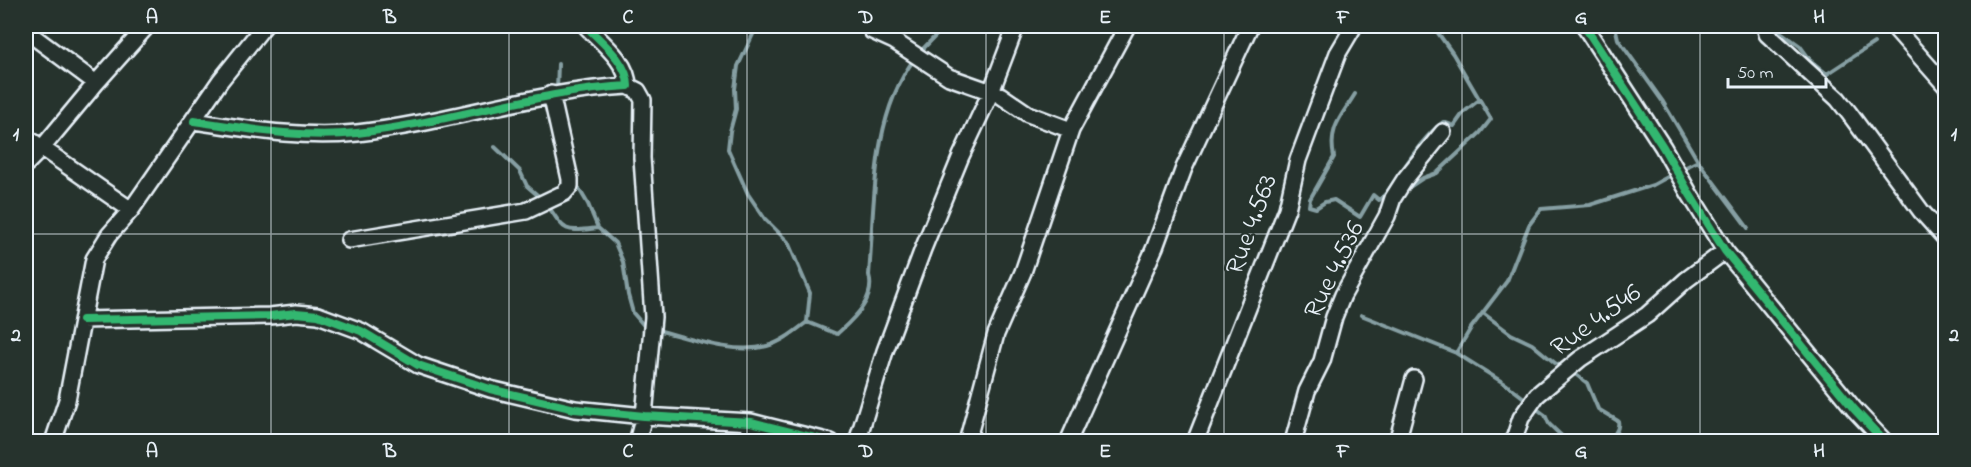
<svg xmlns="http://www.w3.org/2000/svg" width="1971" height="467" font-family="'Indie Flower',sans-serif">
<rect width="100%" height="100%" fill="#26332d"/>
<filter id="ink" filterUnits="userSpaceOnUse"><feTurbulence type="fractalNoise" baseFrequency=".0167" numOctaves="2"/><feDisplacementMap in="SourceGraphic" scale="12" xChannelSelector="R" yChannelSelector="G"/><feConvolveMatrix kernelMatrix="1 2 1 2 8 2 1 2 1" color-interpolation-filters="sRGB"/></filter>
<g filter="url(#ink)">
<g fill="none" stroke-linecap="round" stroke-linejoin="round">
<path stroke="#869fa3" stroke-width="4" d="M1451,26H1459
M1615,26L1618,39L1663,102L1698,161L1748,228
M1772,26L1800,46L1811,61L1827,74L1874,43
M920,52L945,26
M557,90L558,64
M1355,94C1341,117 1328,128 1334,157L1310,199L1309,206L1316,208L1325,202L1334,200L1360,217L1373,195L1379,200C1388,194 1390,186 1397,178C1410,159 1425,135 1443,122L1454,126L1464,112L1479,100
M495,147L520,171L527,186L542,199
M1680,170L1698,161
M575,182L588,204L598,228L615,243L623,262L628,295L633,313L646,328
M1405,190L1423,178L1437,173L1480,133L1491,119L1453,54L1433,26
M547,204C566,233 563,232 598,228
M1483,313L1511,334L1532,344L1555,363L1564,368
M1361,315L1456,353L1507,385L1528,401
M807,322L837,334C853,319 876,300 869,275C875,204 870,118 915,58
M657,330C690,338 733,355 767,346C782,342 795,331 807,322L810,293L788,242L765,219L748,194L728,149L730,131L736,109L735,89L738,66L757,26
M1456,353L1471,328L1507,281L1529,225L1541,209L1590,205L1653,185L1673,174
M1571,371L1587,383L1598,409L1618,421C1620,430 1613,437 1606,442
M1533,406L1545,415L1549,424L1568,442"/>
<defs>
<path id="minor" d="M869,26L872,31L894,41L949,77L1000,95L1028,114L1071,130
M1765,26L1767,34L1838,99L1849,113L1921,211L1946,239
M1893,26L1946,86
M1585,27L1663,147L1689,193L1725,251L1854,409L1885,442
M26,31L96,83
M628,86L638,91L643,100L642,158L653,317L644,416L637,442
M194,121C248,129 303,139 357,133C449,123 536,91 628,86C628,62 601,42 586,26
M26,137L131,210L220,81L264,26
M26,164L42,148L96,83L147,26
M349,240L526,211L564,193L570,186V179L551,94
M82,320L270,316L296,313L318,315L361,331L418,365L490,389L575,409L644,416L751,422L831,442
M53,442L67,400L94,259L109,235L131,210
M746,442L751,422
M857,442L885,351L923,249L961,156L991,92L1016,26
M967,442L996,334L1023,272L1071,130L1127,26
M1068,442L1155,247L1184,168L1250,26
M1195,442L1287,209L1298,160L1338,53L1354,26
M1293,442L1307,391L1322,361L1334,317L1343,295L1387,216L1393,198L1405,179L1443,132
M1397,442L1414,379
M1513,442L1521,418L1537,395L1580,359L1647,315L1686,280L1725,251"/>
</defs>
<use href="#minor" stroke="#e8f1f8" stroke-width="20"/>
<use href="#minor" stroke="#26332d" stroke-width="15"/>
<defs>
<path id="cycleway" d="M1585,27L1663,147L1689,193L1725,251L1854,409L1885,442
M194,121C248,129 303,139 357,133C449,123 536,91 628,86C628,62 601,42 586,26
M82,320L270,316L296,313L318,315L361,331L418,365L490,389L575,409L644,416L751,422L831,442"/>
</defs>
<use href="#cycleway" stroke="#26332d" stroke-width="11"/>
<use href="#cycleway" stroke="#33b770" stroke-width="8"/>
</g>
</g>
<path fill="none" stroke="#e8f1f8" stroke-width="1.5" stroke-opacity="0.55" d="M271,26V442M509,26V442M747,26V442M986,26V442M1224,26V442M1462,26V442M1700,26V442M26,234H1946"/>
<g text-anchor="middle" stroke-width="4.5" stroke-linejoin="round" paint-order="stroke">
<g font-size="27" fill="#e8f1f8" stroke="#26332d">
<text transform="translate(1250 224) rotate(-70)" y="9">Rue 4.563</text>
<text transform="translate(1333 269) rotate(-64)" y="9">Rue 4.536</text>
<text transform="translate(1595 319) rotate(-36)" y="9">Rue 4.546</text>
</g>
</g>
<rect width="1971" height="467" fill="none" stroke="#26332d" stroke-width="66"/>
<path d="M1728 78v9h98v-9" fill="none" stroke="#e8f1f8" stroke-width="3"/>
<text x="1737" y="78" font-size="18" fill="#e8f1f8" stroke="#26332d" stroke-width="4.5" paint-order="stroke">50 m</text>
<rect x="33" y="33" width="1905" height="401" fill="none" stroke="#e8f1f8" stroke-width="2"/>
<g font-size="20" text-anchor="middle" font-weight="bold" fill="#e8f1f8">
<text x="152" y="23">A</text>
<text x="390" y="23">B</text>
<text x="628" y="23">C</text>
<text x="866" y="23">D</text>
<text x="1105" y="23">E</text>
<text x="1343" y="23">F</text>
<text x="1581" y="23">G</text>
<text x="1819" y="23">H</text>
<text x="16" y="140">1</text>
<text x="1954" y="140">1</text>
<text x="16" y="341">2</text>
<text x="1954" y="341">2</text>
<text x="152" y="457">A</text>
<text x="390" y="457">B</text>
<text x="628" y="457">C</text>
<text x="866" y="457">D</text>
<text x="1105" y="457">E</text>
<text x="1343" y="457">F</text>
<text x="1581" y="457">G</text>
<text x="1819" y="457">H</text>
</g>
</svg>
